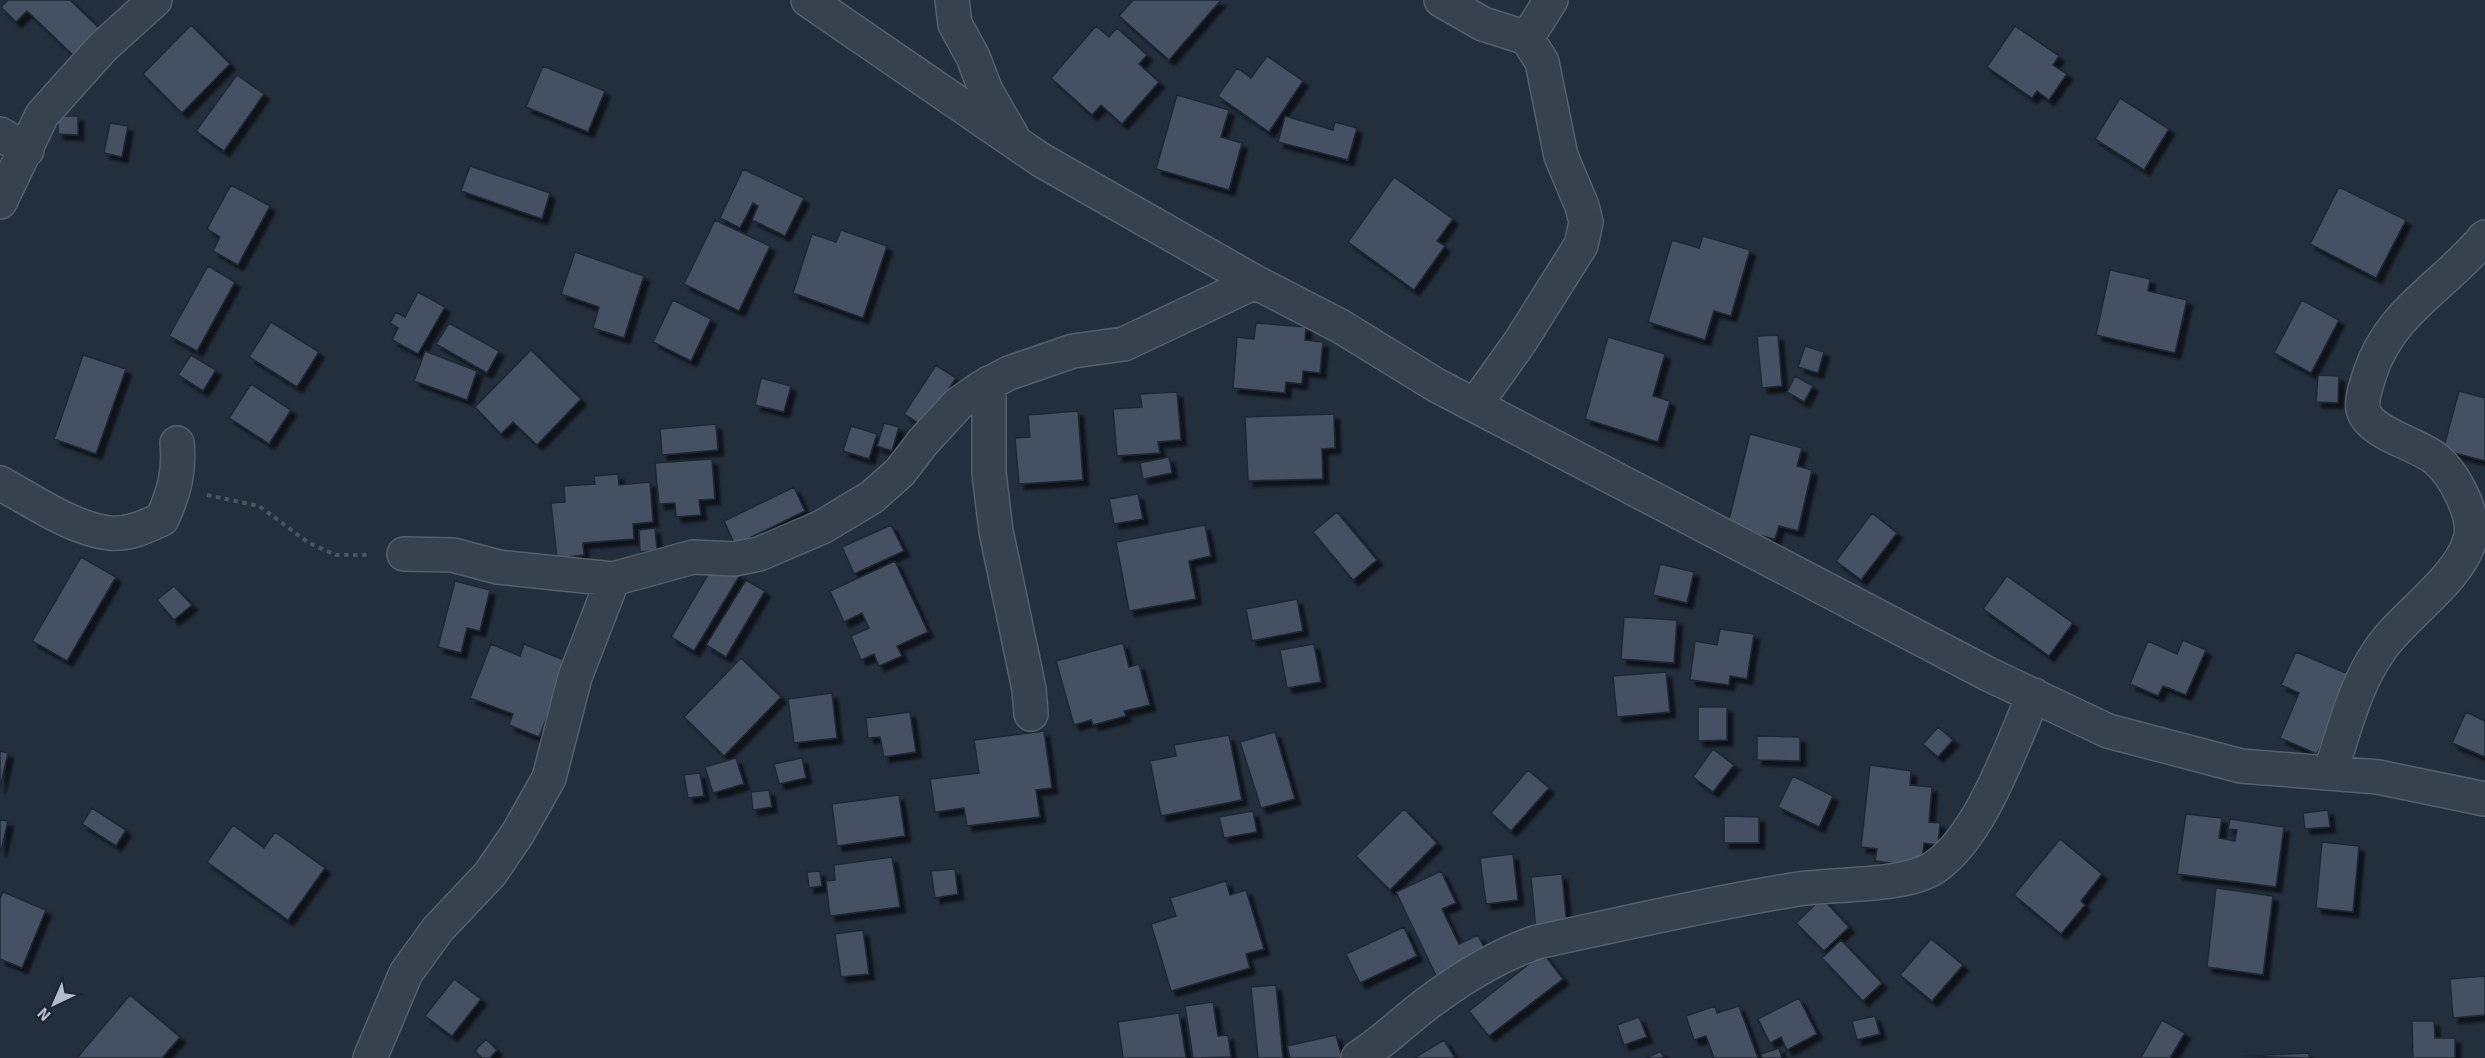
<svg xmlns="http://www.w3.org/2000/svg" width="2485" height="1058" font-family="Signika,sans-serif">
<defs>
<filter id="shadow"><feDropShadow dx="5.5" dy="5.5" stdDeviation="1.5" flood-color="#0009"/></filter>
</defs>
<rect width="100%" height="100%" fill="#242f3e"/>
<path fill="#455162" stroke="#1f2835" stroke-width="1.5" filter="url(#shadow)" d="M8,0H70L100,29L74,56L27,11L16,22L1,7Z
M1133,0H1221L1169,60L1119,16Z
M191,25L230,64L182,113L143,74Z
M1096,26L1109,37L1117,28L1147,55L1139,64L1159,82L1122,124L1101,105L1092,115L1051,78Z
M2015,26L2059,56L2053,65L2067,74L2049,100L2037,91L2032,98L1987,67Z
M1267,56L1303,81L1269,132L1218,96L1237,68L1251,78Z
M543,66L605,91L588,132L526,107Z
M237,75L264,94L224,151L196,131Z
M1177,95L1229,110L1221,137L1242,143L1229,190L1156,169Z
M2120,98L2169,129L2144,170L2095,139Z
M58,116H78V135L58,134Z
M1285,116L1333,130L1335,122L1357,128L1348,160L1278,142Z
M110,123L128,126L122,157L104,153Z
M470,166L550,193L542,219L461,191Z
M743,169L804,198L785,236L752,220L758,206L753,203L740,228L720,218Z
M1394,177L1453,219L1437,241L1445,246L1414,290L1348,242Z
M231,185L270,206L238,265L213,251L220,237L207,229Z
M2339,187L2406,220L2376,278L2310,244Z
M715,220L770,246L739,311L684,284Z
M841,230L887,246L863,318L793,293L812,234L836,242Z
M1703,236L1750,250L1731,316L1714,311L1705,340L1648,322L1672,240L1699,248Z
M575,252L644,276L624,338L593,328L599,307L561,294Z
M208,266L235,282L197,351L169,336Z
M2110,270L2150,279L2148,291L2187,300L2175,353L2096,335Z
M418,292L445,307L418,354L392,340L398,328L390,323L396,312L405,317Z
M673,300L711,319L691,361L653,342Z
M2302,300L2339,320L2311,373L2274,353Z
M271,322L319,352L297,387L249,357Z
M449,323L499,351L487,373L436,344Z
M1256,323L1306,327L1305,340L1323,342L1320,373L1303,371L1302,384L1286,382L1285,393L1233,388L1237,337L1254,339Z
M1778,335L1782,386L1762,388L1757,336Z
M1608,337L1665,354L1653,396L1670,401L1658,442L1585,419Z
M1805,346L1824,352L1818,373L1798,367Z
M531,350L581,399L537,445L513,422L501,434L475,407Z
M425,351L477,371L467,400L414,381Z
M83,355L126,369L96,454L54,439Z
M191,355L216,370L203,391L178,375Z
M936,365L956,378L924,427L904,414Z
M2318,375L2339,376L2338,403L2316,402Z
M1795,376L1813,386L1804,402L1787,392Z
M761,378L791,386L784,412L755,405Z
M251,384L291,410L269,444L229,418Z
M2459,391L2485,398V461L2443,450Z
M1177,392L1181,440L1158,442L1160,453L1117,456L1113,409L1142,407L1140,394Z
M1078,411L1083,480L1019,484L1015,438L1030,437L1028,415Z
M1334,414L1335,448L1322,449L1323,479L1248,481L1245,417Z
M884,423L899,427L892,451L877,446Z
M716,424L718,450L662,455L660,429Z
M851,426L877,434L869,459L843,451Z
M1750,434L1802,448L1797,466L1812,470L1798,531L1779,526L1775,539L1727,528Z
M1169,457L1172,473L1143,479L1140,463Z
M712,459L715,499L699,500L701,515L676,517L675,503L659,504L655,463Z
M618,474L619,485L650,482L653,522L633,524L634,539L583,543L584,555L557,558L551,503L565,502L564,486L595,484L594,476Z
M794,487L805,511L735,545L724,521Z
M1138,494L1143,519L1114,524L1109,499Z
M1337,512L1377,560L1353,580L1313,532Z
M1872,513L1897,533L1861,580L1836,561Z
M891,525L904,551L854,574L842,547Z
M1205,525L1211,556L1189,561L1196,599L1129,611L1116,542Z
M655,528L657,550L640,552L639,530Z
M81,557L116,577L67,661L32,641Z
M716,561L740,575L694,651L671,637Z
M895,561L928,632L897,646L902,656L879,666L874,654L861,660L851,636L869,628L862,613L844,622L830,591Z
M1660,564L1694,572L1687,603L1653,595Z
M2007,576L2073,623L2049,656L1983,609Z
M746,580L765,591L726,657L706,645Z
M455,581L490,590L480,631L467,628L461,653L438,647Z
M174,586L192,605L174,620L157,600Z
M1297,599L1303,631L1252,641L1246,609Z
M1624,617L1677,620L1674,663L1621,659Z
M1720,629L1754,634L1747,679L1730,676L1729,685L1690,680L1695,641L1717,645Z
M2183,640L2206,650L2186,695L2163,686L2158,696L2130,684L2148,641L2177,654Z
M1123,643L1129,667L1139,664L1150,705L1124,711L1126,716L1093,725L1091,720L1074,725L1056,661Z
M491,644L520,656L524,644L569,662L539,737L509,725L513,714L470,698Z
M1314,644L1321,682L1287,688L1280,650Z
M2296,652L2351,675L2317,754L2280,738L2299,693L2281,685Z
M741,658L781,697L724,756L684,717Z
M1666,672L1670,712L1617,717L1613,676Z
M832,693L837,738L794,743L788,699Z
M1698,707H1727V740L1698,741Z
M910,712L916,752L884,757L880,737L868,738L866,718Z
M2466,712L2485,721V757L2452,743Z
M1938,727L1953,740L1938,757L1923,744Z
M1044,731L1052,788L1036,790L1040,817L967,826L964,808L935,812L930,779L979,773L974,740Z
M1275,732L1295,799L1261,808L1240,742Z
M1229,735L1242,800L1161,816L1150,761L1176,756L1174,745Z
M1757,736L1800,737V761L1757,760Z
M1713,749L1734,765L1713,792L1693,777Z
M0,751L8,753L0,788Z
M736,758L744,784L713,793L705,767Z
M802,758L806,778L779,784L774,764Z
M1870,765L1911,771L1910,785L1932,787L1929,822L1940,823L1938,845L1924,843L1921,867L1875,861L1877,849L1861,847Z
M1528,770L1549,788L1511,831L1491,813Z
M700,773L704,796L688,798L684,775Z
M1793,776L1833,796L1819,827L1778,807Z
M769,790L772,807L753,810L751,792Z
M899,795L905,836L837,846L832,804Z
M92,808L126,830L116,846L82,824Z
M1404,809L1437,843L1390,890L1356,856Z
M2328,810L2330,827L2305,829L2303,813Z
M1253,811L1257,832L1224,838L1219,817Z
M2186,814L2222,818L2219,838L2235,841L2237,830L2228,829L2230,819L2284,827L2276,887L2177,874Z
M1724,816L1759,817V843H1724Z
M0,820L8,821L1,851H0Z
M233,825L264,848L275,832L325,868L288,920L207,862Z
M2060,839L2102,874L2081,901L2085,905L2061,934L2014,895Z
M2322,842L2359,846L2353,912L2316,908Z
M1513,854L1518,900L1486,904L1480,858Z
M892,857L900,907L830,916L826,881L835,880L834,865Z
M955,869L958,894L935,898L931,871Z
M820,871L822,886L809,888L807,872Z
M1441,871L1456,903L1442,909L1459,944L1478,935L1491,962L1441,986L1396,892Z
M1562,874L1567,927L1536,930L1531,877Z
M1226,881L1230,895L1246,890L1264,949L1246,954L1250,968L1171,991L1151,924L1176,916L1170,898Z
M2216,888L2273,896L2263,975L2207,967Z
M3,892L46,910L22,968L0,959V898Z
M1822,898L1849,927L1824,951L1796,923Z
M1404,927L1417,956L1360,983L1346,954Z
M863,930L869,974L841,977L835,934Z
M1931,939L1963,965L1932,1001L1900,975Z
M1841,940L1882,983L1863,1001L1822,958Z
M1543,953L1563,979L1489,1036L1469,1011Z
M2485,976V1015L2453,1018L2450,979Z
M454,979L481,999L452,1036L425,1016Z
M1276,985L1283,1058H1258L1251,987Z
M130,995L180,1037L162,1058H77Z
M1799,998L1817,1034L1787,1050L1781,1037L1770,1043L1758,1019Z
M1213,1002L1218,1036L1228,1035L1231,1057L1193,1058L1185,1006Z
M1715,1006L1717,1013L1739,1006L1758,1058H1714L1706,1036L1694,1040L1686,1016Z
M1179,1013L1186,1058H1123L1118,1022Z
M1875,1016L1880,1034L1857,1040L1852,1021Z
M1639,1017L1647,1037L1624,1045L1617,1025Z
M2162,1020L2185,1033L2170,1058H2141Z
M2412,1021H2434L2435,1038H2455V1058H2413Z
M1336,1035L1342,1058H1290L1287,1046Z
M486,1039L497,1050L490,1058H482L475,1051Z
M1444,1040L1455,1058H1414Z
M1779,1048L1782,1058H1762L1761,1054Z
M1661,1051L1664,1058H1646Z
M2309,1053V1058L2244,1056Z"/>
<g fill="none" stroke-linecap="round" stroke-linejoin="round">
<defs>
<path id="street" d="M808,0L1041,160L1255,282L1340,326L1436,385L1988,674L2108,731L2241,766L2378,777L2485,799
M952,0L955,24L973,57L986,91L1012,136
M1441,0L1483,24L1527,38L1542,62L1561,156L1582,206L1586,222L1581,245L1520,342L1475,405
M1527,38L1551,0
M0,134L27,150
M0,202L42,115L103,47L155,0
M989,383V473L996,531L1029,689L1031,714
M0,483C33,501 71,528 109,533C128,535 145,527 162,519C174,493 180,471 177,443
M404,554L453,555L498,567L613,579L693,557L734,559L759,554L822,527L872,497L900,472L923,442L958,404L981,388L1009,373L1073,351L1124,344L1255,282
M2330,773C2344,732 2354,687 2379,651C2402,616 2458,581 2470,540C2477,516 2454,474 2436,459C2417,443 2369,434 2363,409C2361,399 2367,383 2370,373C2391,310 2445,286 2485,237
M370,1058L406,973L438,929L490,874L518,833L549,778L575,677L613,579
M1358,1058C1383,1042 1404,1021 1428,1003C1460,979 1499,955 1537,942C1622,924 1707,904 1792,890C1830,883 1904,888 1935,867C1982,834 2010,748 2034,695"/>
</defs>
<use href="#street" stroke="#565f6c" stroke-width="36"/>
<path stroke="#44595c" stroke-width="4" stroke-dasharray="4.5 4.5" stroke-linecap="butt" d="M207,495L259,506L309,543L336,555H370"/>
<use href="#street" stroke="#38414e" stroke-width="33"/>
</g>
<g transform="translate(54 1004) rotate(224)" stroke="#1d2633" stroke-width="4.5" paint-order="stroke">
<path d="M0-4.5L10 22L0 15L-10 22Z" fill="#b4bcc9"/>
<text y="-9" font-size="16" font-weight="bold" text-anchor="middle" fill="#b4bcc9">N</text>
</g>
</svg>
